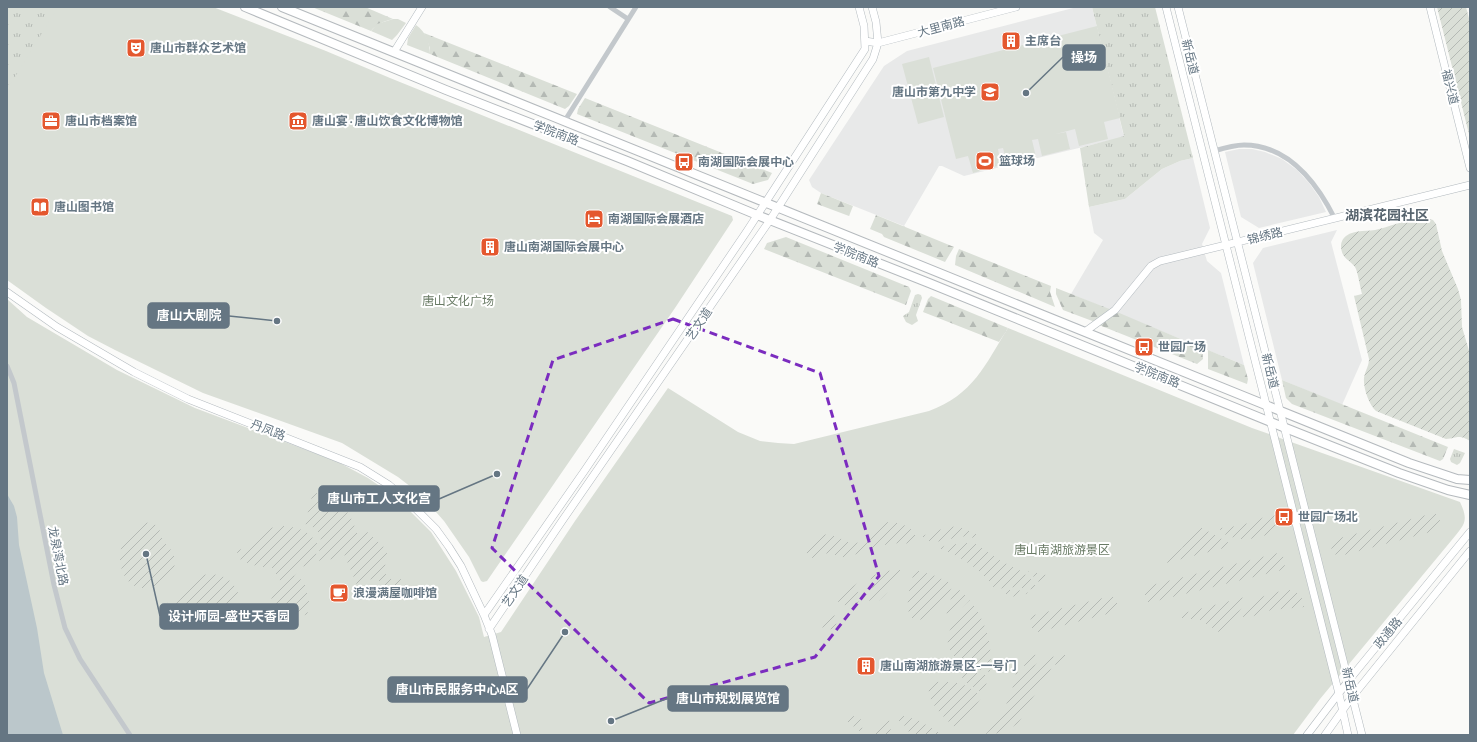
<svg xmlns="http://www.w3.org/2000/svg" width="1477" height="742" font-family="'Sofia Sans Condensed','Noto Sans SC',sans-serif">
<defs>
<pattern id="grass-tufts" width="24" height="20" patternUnits="userSpaceOnUse"><rect width="24" height="20" fill="#dadfd7"/><path d="M3 7l-1-3M5 7V3M7 7l1-3M15 17l-1-3M17 17v-4M19 17l1-3" fill="none" stroke="#b4b9b4"/></pattern>
<pattern id="forest-firs" width="22" height="20" patternUnits="userSpaceOnUse"><rect width="22" height="20" fill="#dadfd7"/><path d="M5 1l3.5 6h-7zM16 11l3.5 6h-7z" fill="#b4b9b4"/></pattern>
<pattern id="garden-furrows" width="10" height="10" patternUnits="userSpaceOnUse"><rect width="10" height="10" fill="#dadfd7"/><path d="M-1 1l2-2M0 10L10 0M9 11l2-2" fill="none" stroke="#b4b9b4"/></pattern>
</defs>
<rect width="100%" height="100%" fill="#fafaf8"/>
<path fill="#e8e9e9" d="M1077,7H1092L1124,137L964,176L942,166H939L904,226L821,193L812,187L809,180L884,66L907,51Z
M1239,149H1252L1265,152L1282,159L1297,170L1309,183L1319,197L1326,212L1259,228L1241,217L1225,152Z
M1193,158L1210,228L1202,244L1207,261L1221,273L1244,365L1071,294L1103,240L1094,233L1089,207L1125,199L1162,169L1180,161Z
M1337,230L1331,242L1362,360L1342,405L1282,380L1253,263L1263,248Z"/>
<path fill="url(#grass-tufts)" d="M7,7H71L7,90Z
M1092,7H1155L1193,158L1180,161L1162,169L1125,199L1089,207L1080,148L1124,136Z
M918,294L921,295L922,298L916,315L918,321L912,325L906,322L903,316L909,312L915,295Z
M1454,449L1465,453L1460,463L1457,465L1451,462L1450,459Z"/>
<path fill="url(#forest-firs)" d="M312,7H365L393,19C385,21 376,24 371,31Z
M424,33L572,92L577,94L569,106L565,109L430,54V48Z
M585,98L590,100L772,173L768,180L753,184L577,114L578,109Z
M821,193L853,206L849,216L817,204Z
M876,215L954,247L945,262L884,237L882,234L870,229Z
M786,237L909,287L911,291L906,305L764,249L767,243Z
M959,249L1051,286L1050,292L1055,307L955,265L956,256Z
M1056,288L1112,310L1095,322L1063,310L1056,294Z
M931,296L1008,328L999,342L923,312L928,299Z
M1117,312L1202,348L1203,359L1197,364L1099,325Z
M1208,350L1244,365L1248,379L1247,384L1208,369Z
M1282,380L1448,447L1443,459L1440,461L1292,404L1286,398Z"/>
<path fill="#dadfd7" d="M58,7H213L326,51L390,78L732,216L733,220L675,308L487,581L483,582L481,581L469,557L444,521L420,494L398,477L342,443L203,393L115,350L88,336L46,308L7,280V90Z
M393,19H398L406,23L397,35L392,40L371,31L377,24Z
M416,25C426,32 430,43 430,54L407,45L408,38Z
M1097,26L1120,118L1104,122L1108,139L1079,146L1075,129L1056,134L1066,132L1070,149L1042,156L1038,139L1032,140L1036,157L1007,164L1003,148L998,149L1001,165L973,173L968,156L956,159L933,68Z
M929,57L944,117L918,124L902,64Z
M7,299L27,317L117,370L195,408L338,462L368,478L397,498L431,532L456,571L479,617L484,637L501,632L575,521L668,388L738,432L760,441L778,443L794,444L929,411C973,395 985,365 1008,328L1252,428L1460,502C1470,523 1463,525 1451,541L1320,699L1293,735H7Z"/>
<path fill="url(#garden-furrows)" d="M1437,7H1466L1470,22V138Z
M1427,218L1433,220L1436,224L1442,251L1458,289L1461,300L1462,327L1470,354V441C1459,434 1457,438 1446,439L1376,411C1369,405 1363,388 1364,378C1365,371 1369,366 1369,359L1354,296L1362,294C1360,287 1358,272 1355,267C1349,259 1342,259 1341,247C1341,243 1342,239 1346,236C1355,229 1369,232 1379,229C1395,225 1410,218 1427,218Z
M313,492C330,497 344,503 352,520C356,527 354,531 360,536L366,531L383,546L387,553L385,561L386,576L393,580L402,579L410,593L400,594L398,589L388,592C380,575 371,577 357,585L344,554L333,559L316,561C322,544 326,530 305,524Z
M1277,510L1280,511L1282,522L1276,530L1271,534L1246,540L1231,537L1224,534L1220,530L1221,528C1242,526 1259,521 1277,510Z
M1434,513L1439,516L1441,526L1438,530L1340,556L1334,554C1330,549 1330,542 1336,539Z
M145,522L156,525L160,531L163,542C200,569 140,611 123,573C120,566 119,556 121,549C123,538 134,525 145,522Z
M888,522C900,522 920,528 915,544L899,543L877,546L846,558L828,553L812,558L810,557L805,551C805,547 807,544 811,541C826,527 838,539 854,544L862,541L874,527Z
M283,526C299,527 310,531 318,545L315,559L312,564L301,567L294,576L304,581L309,602L306,606L308,614L289,620L287,612L273,606L270,591L281,582L272,568C259,567 249,565 238,558L237,551C242,548 247,548 252,545C258,542 260,536 265,532C270,527 277,526 283,526Z
M958,526L978,535L979,538L978,539C971,537 965,536 959,537C947,539 931,547 922,536L945,528Z
M1197,526L1202,528L1231,544L1232,546L1166,563L1165,560L1182,548L1193,529Z
M967,543L976,544L1001,561L1021,571L1032,580L1037,589L1036,590L1015,587L995,589C981,569 962,557 939,548L947,545Z
M1278,553L1283,556L1285,565L1282,570L1152,602L1149,603L1146,600L1144,590L1148,586Z
M892,570H902C893,584 885,601 867,607L873,591L870,576Z
M915,570L933,575L953,584C947,599 940,609 926,617C923,619 918,621 915,620C901,614 911,580 915,570Z
M1028,571L1051,576L1041,584Z
M208,574C226,574 235,582 240,598L237,600C230,627 202,635 182,615L171,618L167,611V603L181,599C180,585 196,577 208,574Z
M862,580C857,591 856,598 861,608L848,607L837,601L845,592Z
M956,587L970,600C965,604 944,628 946,606L950,601Z
M1005,590H1018L1029,593C1020,596 1012,599 1004,593Z
M1286,590H1292L1301,595L1304,607L1271,610L1245,619L1243,618C1245,598 1270,594 1286,590Z
M1111,596L1116,598L1118,608L1115,612L1038,632H1035C1030,628 1028,618 1034,615Z
M1245,597L1246,599V601L1228,628L1222,632H1219L1200,620L1182,618L1180,616V614Z
M972,603C987,624 993,646 990,672C941,662 934,635 972,603Z
M830,611L837,618L836,625L832,629L821,631Z
M1044,653C1040,659 1030,666 1022,666C1024,656 1035,655 1044,653Z
M1051,653H1053C1054,659 1053,665 1050,671C1044,685 1032,696 1025,710C1023,715 1021,720 1017,724C1008,730 996,735 985,735C1002,717 1012,697 1016,673L1035,665Z
M1061,654L1072,657L1053,673L1058,655Z
M966,670L989,676L983,693L964,681L961,675L962,672Z
M937,682C953,681 970,683 981,698L971,712L955,727C946,720 914,690 937,682Z
M852,716C863,717 864,723 861,732L845,720Z
M904,716L918,720L943,735H911L905,726L895,717Z
M889,719L890,728L893,735H870L882,723Z"/>
<path fill="#bbc7cb" d="M7,494L14,506L17,517L19,545L37,628L44,673L63,735H7Z"/>
<g fill="none" stroke-linecap="round" stroke-linejoin="round">
<defs>
<path id="secondary" d="M1166,7L1339,694L1348,735
M1178,7L1362,735
M1430,7L1470,168
M865,41L878,43L1016,7
M394,52L422,7
M7,292L57,327L134,372L188,399L360,467L389,485L406,499L436,529L449,547L461,566L484,615L492,635L517,735
M1086,331L1115,310L1151,266L1160,261L1470,185
M484,615L585,470L747,231L865,49L864,26L859,7
M489,629L562,521L770,220L873,59L878,43L876,22L872,7
M1307,735L1349,680L1470,532
M1325,735L1352,697L1470,551"/>
<path id="primary" d="M245,7L446,90L627,161L757,215L929,283L1283,427L1399,473L1448,490L1470,495
M282,7L1409,463L1457,479L1470,480"/>
</defs>
<use href="#secondary" stroke="#b3babf" stroke-width="8"/>
<use href="#primary" stroke="#b5babe" stroke-width="10"/>
<path stroke="#c3c8cc" stroke-width="5" d="M610,7L628,19
M564,122L636,7
M1214,151C1224,148 1234,145 1244,145C1288,145 1317,183 1335,219
M7,366L14,383L54,585L65,628L80,659L130,735"/>
<use href="#secondary" stroke="#fff" stroke-width="7"/>
<use href="#primary" stroke="#fff" stroke-width="8"/>
</g>
<path fill="none" stroke="#7b2cbf" stroke-width="3" stroke-dasharray="8 5" stroke-linejoin="round" d="M673,319L820,373L879,576L815,657L649,703L492,548L553,360Z"/>
<defs>
<symbol id="building-square" viewBox="-11 -11 22 22"><rect x="-9" y="-9" width="18" height="18" rx="4" fill="#e4572e" stroke="#fff"/><path d="M-4-6H4V6H1V3H-1V6H-4ZM-2.5-4.3h1.7v1.8h-1.7ZM.8-4.3h1.7v1.8H.8ZM-2.5-1h1.7V.8h-1.7ZM.8-1h1.7V.8H.8Z" fill="#fff"/></symbol>
<symbol id="theatre-square" viewBox="-11 -11 22 22"><rect x="-9" y="-9" width="18" height="18" rx="4" fill="#e4572e" stroke="#fff"/><path d="M-5-5.5Q0-4 5-5.5V0Q5 5 0 6Q-5 5-5 0ZM-3.3-2.5H-1v1.5H-3.3ZM1-2.5H3.3v1.5H1ZM-2.8 1Q0 5.5 2.8 1Z" fill="#fff"/></symbol>
<symbol id="school-square" viewBox="-11 -11 22 22"><rect x="-9" y="-9" width="18" height="18" rx="4" fill="#e4572e" stroke="#fff"/><path d="M0-5L7-2L0 1L-7-2ZM-4 1L0 2.5L4 1V4Q0 6-4 4Z" fill="#fff"/></symbol>
<symbol id="office-square" viewBox="-11 -11 22 22"><rect x="-9" y="-9" width="18" height="18" rx="4" fill="#e4572e" stroke="#fff"/><path d="M-6-3h4V-5.5h4V-3h4V5H-6ZM-1-4.5V-3h2v-1.5ZM-6 0V1H6V0Z" fill="#fff"/></symbol>
<symbol id="museum-square" viewBox="-11 -11 22 22"><rect x="-9" y="-9" width="18" height="18" rx="4" fill="#e4572e" stroke="#fff"/><path d="M0-6L6-3V-2H-6V-3ZM-5-1h2V3h-2ZM-1-1h2V3h-2ZM3-1h2V3H3ZM-6 4H6V6H-6Z" fill="#fff"/></symbol>
<symbol id="stadium-square" viewBox="-11 -11 22 22"><rect x="-9" y="-9" width="18" height="18" rx="4" fill="#e4572e" stroke="#fff"/><path d="M0-5a6.5 5 0 1 0 0 10a6.5 5 0 1 0 0-10ZM-3.5-1.8h7v3.6h-7Z" fill="#fff"/></symbol>
<symbol id="bus-square" viewBox="-11 -11 22 22"><rect x="-9" y="-9" width="18" height="18" rx="4" fill="#e4572e" stroke="#fff"/><path d="M-5-6H5V4H4V6H2V4H-2V6H-4V4H-5ZM-3.5-4V0h7V-4ZM-3.5 1.2v1.5H-2V1.2ZM2 1.2v1.5H3.5V1.2Z" fill="#fff"/></symbol>
<symbol id="library-square" viewBox="-11 -11 22 22"><rect x="-9" y="-9" width="18" height="18" rx="4" fill="#e4572e" stroke="#fff"/><path d="M-6-4Q-3-5.5-.7-3.5V5Q-3 3-6 4ZM6-4Q3-5.5 .7-3.5V5Q3 3 6 4Z" fill="#fff"/></symbol>
<symbol id="hotel-square" viewBox="-11 -11 22 22"><rect x="-9" y="-9" width="18" height="18" rx="4" fill="#e4572e" stroke="#fff"/><path d="M-6-4.5h1.5V1H6V5H4.5V3h-9V5H-6ZM-4 0a1.8 1.8 0 1 1 3.6 0ZM.5 0V-2.5h3Q6-2.5 6 0Z" fill="#fff"/></symbol>
<symbol id="cafe-square" viewBox="-11 -11 22 22"><rect x="-9" y="-9" width="18" height="18" rx="4" fill="#e4572e" stroke="#fff"/><path d="M-5.5-4.5H6V0H3Q3 3.5 0 3.5H-2.5Q-5.5 3.5-5.5 0ZM3-3.2v2h1.7v-2ZM-6 4.5H4V6H-6Z" fill="#fff"/></symbol>
</defs>
<g fill-rule="evenodd">
<use href="#building-square" x="1000" y="30" width="22" height="22"/>
<use href="#theatre-square" x="125" y="37" width="22" height="22"/>
<use href="#school-square" x="979" y="81" width="22" height="22"/>
<use href="#office-square" x="40" y="110" width="22" height="22"/>
<use href="#museum-square" x="287" y="110" width="22" height="22"/>
<use href="#stadium-square" x="974" y="150" width="22" height="22"/>
<use href="#bus-square" x="673" y="151" width="22" height="22"/>
<use href="#library-square" x="29" y="196" width="22" height="22"/>
<use href="#hotel-square" x="583" y="208" width="22" height="22"/>
<use href="#building-square" x="479" y="236" width="22" height="22"/>
<use href="#bus-square" x="1133" y="336" width="22" height="22"/>
<use href="#bus-square" x="1273" y="506" width="22" height="22"/>
<use href="#cafe-square" x="328" y="582" width="22" height="22"/>
<use href="#building-square" x="855" y="655" width="22" height="22"/>
</g>
<g text-anchor="middle" stroke-width="4" stroke-linejoin="round" paint-order="stroke">
<g font-size="12" fill="#657683" stroke="#fff">
<text transform="translate(941 27) rotate(-15)" y="4">大里南路</text>
<text transform="translate(1190 57) rotate(76)" y="4">新岳道</text>
<text transform="translate(1450 87) rotate(76)" y="4">福兴道</text>
<text transform="translate(556 133) rotate(21)" y="4">学院南路</text>
<text transform="translate(1265 236) rotate(-14)" y="4">锦绣路</text>
<text transform="translate(856 255) rotate(22)" y="4">学院南路</text>
<text transform="translate(699 324) rotate(-56)" y="4">艺文道</text>
<text transform="translate(1270 371) rotate(76)" y="4">新岳道</text>
<text transform="translate(1157 375) rotate(22)" y="4">学院南路</text>
<text transform="translate(268 430) rotate(21)" y="4">丹凤路</text>
<text transform="translate(58 556) rotate(79)" y="4">龙泉湾北路</text>
<text transform="translate(515 591) rotate(-56)" y="4">艺文道</text>
<text transform="translate(1388 633) rotate(-51)" y="4">政通路</text>
<text transform="translate(1350 685) rotate(77)" y="4">新岳道</text>
</g>
<g font-size="12" font-weight="bold" fill="#657683" stroke="#fff" text-anchor="start">
<text x="1025" y="45">主席台</text>
<text x="150" y="52">唐山市群众艺术馆</text>
<text x="976" y="96" text-anchor="end">唐山市第九中学</text>
<text x="65" y="125">唐山市档案馆</text>
<text x="312" y="125">唐山宴 · 唐山饮食文化博物馆</text>
<text x="999" y="165">篮球场</text>
<text x="698" y="166">南湖国际会展中心</text>
<text x="54" y="211">唐山图书馆</text>
<text x="608" y="223">南湖国际会展酒店</text>
<text x="504" y="251">唐山南湖国际会展中心</text>
<text x="1158" y="351">世园广场</text>
<text x="1298" y="521">世园广场北</text>
<text x="353" y="597">浪漫满屋咖啡馆</text>
<text x="880" y="670">唐山南湖旅游景区-一号门</text>
</g>
<g font-size="12" fill="#687a64" stroke="#fff">
<text x="458" y="305">唐山文化广场</text>
<text x="1062" y="554">唐山南湖旅游景区</text>
</g>
<g font-size="14" font-weight="bold" fill="#57646e" stroke="#fff">
<text x="1387" y="220">湖滨花园社区</text>
</g>
</g>
<path fill="none" stroke="#657683" stroke-width="1.5" d="M1026 93L1063 57M277 321L229 316M497 474L439 499M146 554L160 616M565 632L527 689M611 721L668 698"/>
<g fill="#657683" stroke="#fff" stroke-width="1.5">
<circle cx="1026" cy="93" r="4"/>
<circle cx="277" cy="321" r="4"/>
<circle cx="497" cy="474" r="4"/>
<circle cx="146" cy="554" r="4"/>
<circle cx="565" cy="632" r="4"/>
<circle cx="611" cy="721" r="4"/>
</g>
<g fill="#657683" stroke="#657683" stroke-width="1.5">
<rect x="1063" y="45" width="42" height="25" rx="4"/>
<rect x="148" y="303" width="81" height="25" rx="4"/>
<rect x="319" y="486" width="120" height="25" rx="4"/>
<rect x="160" y="604" width="138" height="25" rx="4"/>
<rect x="388" y="677" width="139" height="25" rx="4"/>
<rect x="668" y="686" width="120" height="25" rx="4"/>
</g>
<g font-size="13" text-anchor="middle" font-weight="bold" fill="#fff">
<text x="1084" y="62">操场</text>
<text x="189" y="320">唐山大剧院</text>
<text x="379" y="503">唐山市工人文化宫</text>
<text x="229" y="621">设计师园-盛世天香园</text>
<text x="457" y="694">唐山市民服务中心A区</text>
<text x="728" y="703">唐山市规划展览馆</text>
</g>
<rect width="1477" height="742" fill="none" stroke="#657683" stroke-width="16"/>
</svg>
